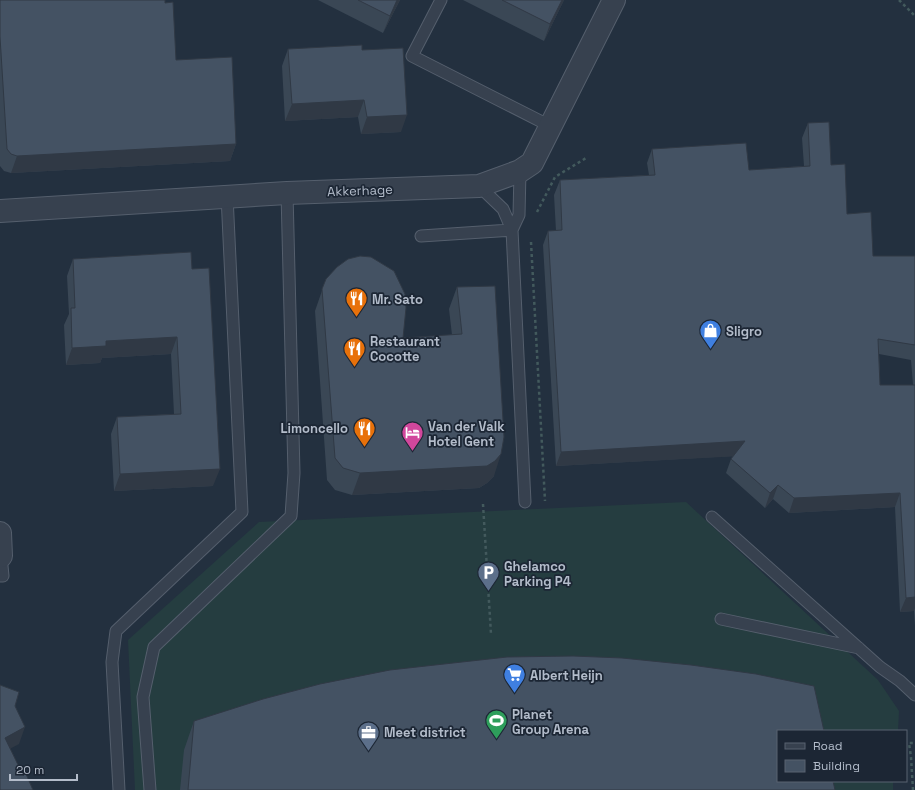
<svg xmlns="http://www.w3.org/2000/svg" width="915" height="790" font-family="'Space Grotesk',sans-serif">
<rect width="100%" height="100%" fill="#23303f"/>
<path fill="#253d40" d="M686,502L878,680L899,711L898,731H778V781H893V790H135L128,640L259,522Z"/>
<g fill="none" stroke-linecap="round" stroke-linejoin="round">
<defs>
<path id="service" d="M441,0L412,56L550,126
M479,186L503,209L512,230L525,502
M512,230L519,215L520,171
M421,236L512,230
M712,517L880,667L900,681L915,695
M0,576H3L1,556
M721,619L859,648
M119,790L112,662L116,631L242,512L227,196
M150,790L143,697L154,647L291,516L294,473L287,193"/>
<path id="minor" d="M0,211L287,193L479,186L520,171L532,163L614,0
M0,533L1,556"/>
</defs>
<use href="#service" stroke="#555f6d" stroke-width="13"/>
<use href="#minor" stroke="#555f6d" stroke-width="24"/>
<path stroke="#435a5d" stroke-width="2.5" stroke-dasharray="3 3" stroke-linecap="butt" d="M899,0L915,16
M537,212L555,177L586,158
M531,242L545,501
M483,504L491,634
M913,790L911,757L909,743H915"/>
<use href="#service" stroke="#37414f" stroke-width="11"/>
<use href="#minor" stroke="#37414f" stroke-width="22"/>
</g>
<path fill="#3a4755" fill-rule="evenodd" d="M0,0L176,60L236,144L230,161L11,173L4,171L0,166Z
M318,0H400L383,33Z
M463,0H564L544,41Z
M288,49L362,50L401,132L361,134L358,117L285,121L282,66Z
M808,123L831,165L847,214L873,256H915V626L914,611L900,612L895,507L789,513L773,499L765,508L726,473L731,459L733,456L556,466L543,245L548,231H556L554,195L560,180L649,175L647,163L652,149L749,170L804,166L802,138ZM879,354L911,360L913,385H880Z
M73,259L192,269L213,486L114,491L111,434L117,417L174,414L171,354L102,358L100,363L66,365L64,325L69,314L67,276Z
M326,279L403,338L452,335L449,309L457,287L494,476L487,483L479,488L352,495L335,490L327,480L315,311Z
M194,721L835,790H180L184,750Z"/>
<path fill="#303945" d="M397,0H400L383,33L390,16Z
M562,0H564L544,41L550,24Z
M364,100L358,117L285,121L292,104Z
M407,115L401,132L361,134L367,117Z
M236,144L230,161L11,173L17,156Z
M177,337L171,354L102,358L100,363L66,365L72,348L106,341Z
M745,441L740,456L556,466L561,452Z
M501,454L494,476L487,483L479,488L352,495L360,473Z
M220,469L213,486L114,491L120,474Z
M778,485L773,499L765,508L770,493Z
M900,493L895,507L789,513L794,498Z
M915,597V608L914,611L900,612L906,598Z
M25,727L19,744L0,754L5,738Z"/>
<path fill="#445263" stroke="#303945" d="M0,0H165V3L173,2L176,60L232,57L236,144L17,156L11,154L7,149L0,37Z
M358,0H397L390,16Z
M502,0H562L550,24Z
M362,45V50L403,48L407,115L367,117L364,100L292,104L288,49Z
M829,122L831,165L845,164L847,214L871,212L873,256H915V345L878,339L880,385H915V597L906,598L900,493L794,498L778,485L770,493L731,459L745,441L561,452L548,231L562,230L560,180L655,175L652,149L746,143L749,170L810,166L808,123Z
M191,252L192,269L209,268L220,469L120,474L117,417L181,414L177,337L106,341V346L72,348L71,308H75L73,259Z
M360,256L371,257L394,271L405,294L406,308L403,338L462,334L457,287L495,286L504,437L501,454L495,461L487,466L360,473L343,468L335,458L322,289L326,279L337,267L348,259Z
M573,656L622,658L691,665L756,674L814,686L824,731H778V781H833L835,790H188L194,721L263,699L320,684L390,670L507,657Z
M0,685L19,692L15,706L25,727L5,738L23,775L26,774L33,790H0Z"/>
<defs>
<symbol id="restaurant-pin" viewBox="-11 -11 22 30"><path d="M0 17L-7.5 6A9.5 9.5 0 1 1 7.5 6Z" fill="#e8710a" stroke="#1c2634"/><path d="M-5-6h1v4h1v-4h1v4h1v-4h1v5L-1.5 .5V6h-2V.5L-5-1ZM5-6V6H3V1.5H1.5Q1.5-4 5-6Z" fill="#fff"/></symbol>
<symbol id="shop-pin" viewBox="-11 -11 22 30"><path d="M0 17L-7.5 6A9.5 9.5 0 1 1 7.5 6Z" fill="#3f7fe0" stroke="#1c2634"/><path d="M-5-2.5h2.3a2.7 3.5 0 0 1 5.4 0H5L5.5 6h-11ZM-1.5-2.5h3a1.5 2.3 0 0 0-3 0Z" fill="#fff"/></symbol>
<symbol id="hotel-pin" viewBox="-11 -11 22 30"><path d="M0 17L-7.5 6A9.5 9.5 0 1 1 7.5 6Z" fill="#d1479c" stroke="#1c2634"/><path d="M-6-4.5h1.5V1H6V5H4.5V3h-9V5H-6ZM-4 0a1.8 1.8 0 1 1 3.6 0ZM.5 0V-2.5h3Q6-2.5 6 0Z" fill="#fff"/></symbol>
<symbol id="parking-pin" viewBox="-11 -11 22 30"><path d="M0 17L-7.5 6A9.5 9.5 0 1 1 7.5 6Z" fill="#5c6f8a" stroke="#1c2634"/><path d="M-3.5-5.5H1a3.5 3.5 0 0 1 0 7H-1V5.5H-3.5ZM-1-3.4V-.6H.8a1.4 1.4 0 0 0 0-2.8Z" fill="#fff"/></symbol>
<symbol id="supermarket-pin" viewBox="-11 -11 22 30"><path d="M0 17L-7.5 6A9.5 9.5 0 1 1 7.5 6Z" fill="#3f7fe0" stroke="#1c2634"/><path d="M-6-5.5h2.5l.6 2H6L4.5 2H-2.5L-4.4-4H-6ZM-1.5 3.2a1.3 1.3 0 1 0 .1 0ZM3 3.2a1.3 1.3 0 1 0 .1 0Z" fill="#fff"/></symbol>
<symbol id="stadium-pin" viewBox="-11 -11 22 30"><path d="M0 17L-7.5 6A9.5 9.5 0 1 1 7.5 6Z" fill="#2e9e5b" stroke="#1c2634"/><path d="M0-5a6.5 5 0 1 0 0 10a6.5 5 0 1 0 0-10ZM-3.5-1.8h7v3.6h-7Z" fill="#fff"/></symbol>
<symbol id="office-pin" viewBox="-11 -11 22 30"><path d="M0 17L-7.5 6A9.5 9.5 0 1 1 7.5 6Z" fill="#5c6f8a" stroke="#1c2634"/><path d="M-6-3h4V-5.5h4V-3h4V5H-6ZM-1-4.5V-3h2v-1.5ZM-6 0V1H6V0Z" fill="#fff"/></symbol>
</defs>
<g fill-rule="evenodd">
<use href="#restaurant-pin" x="344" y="286" width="25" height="34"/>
<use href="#shop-pin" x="698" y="318" width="25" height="34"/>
<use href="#restaurant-pin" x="342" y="336" width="25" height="34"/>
<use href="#restaurant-pin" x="352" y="416" width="25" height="34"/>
<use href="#hotel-pin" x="400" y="420" width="25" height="34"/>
<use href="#parking-pin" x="476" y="560" width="25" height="34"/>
<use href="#supermarket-pin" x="502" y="662" width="25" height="34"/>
<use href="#stadium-pin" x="484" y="708" width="25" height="34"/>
<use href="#office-pin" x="356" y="720" width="25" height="34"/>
</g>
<g text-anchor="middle" stroke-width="3.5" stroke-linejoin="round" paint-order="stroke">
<g font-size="13" fill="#b3bcca" stroke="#1c2634">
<text transform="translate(360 190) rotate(-2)" y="5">Akkerhage</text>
</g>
<g font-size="13" font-weight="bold" fill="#b3bcca" stroke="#1c2634" text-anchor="start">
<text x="372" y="304">Mr. Sato</text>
<text x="726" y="336">Sligro</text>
<text x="370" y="346">Restaurant<tspan x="370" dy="15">Cocotte</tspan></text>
<text x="428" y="431">Van der Valk<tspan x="428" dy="15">Hotel Gent</tspan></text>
<text x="348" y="433" text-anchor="end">Limoncello</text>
<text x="504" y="571">Ghelamco<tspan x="504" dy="15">Parking P4</tspan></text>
<text x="530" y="680">Albert Heijn</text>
<text x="512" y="719">Planet<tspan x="512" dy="15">Group Arena</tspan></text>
<text x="384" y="737">Meet district</text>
</g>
</g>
<rect x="777" y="730" width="130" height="52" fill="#1c2634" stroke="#586270"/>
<rect x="785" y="743" width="20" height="6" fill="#37414f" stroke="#586270"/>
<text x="813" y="750" font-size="12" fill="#b3bcca">Road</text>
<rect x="785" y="760" width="20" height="12" fill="#445263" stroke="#586270"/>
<text x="813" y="770" font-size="12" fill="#b3bcca">Building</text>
<path d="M10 774v6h67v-6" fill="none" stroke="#b3bcca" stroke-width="2"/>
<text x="16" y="774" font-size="12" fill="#b3bcca" stroke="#1c2634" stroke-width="3" paint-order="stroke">20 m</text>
</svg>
